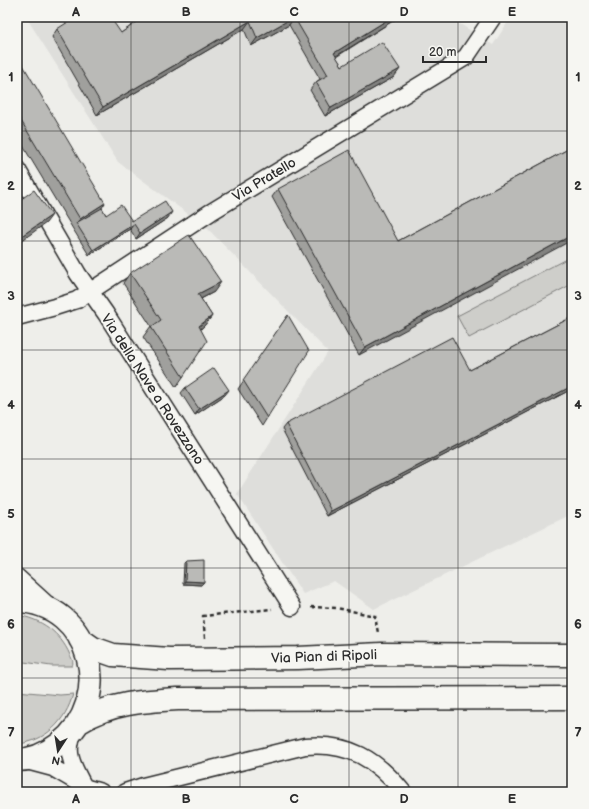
<svg xmlns="http://www.w3.org/2000/svg" width="589" height="809" font-family="'Balsamiq Sans',sans-serif">
<rect width="100%" height="100%" fill="#eeeeea"/>
<filter id="ink" filterUnits="userSpaceOnUse"><feTurbulence type="fractalNoise" baseFrequency=".025" numOctaves="2"/><feDisplacementMap in="SourceGraphic" scale="8" xChannelSelector="R" yChannelSelector="G"/><feConvolveMatrix kernelMatrix="1 2 1 2 8 2 1 2 1" color-interpolation-filters="sRGB"/></filter>
<g filter="url(#ink)">
<path fill="#dededb" d="M26,17H449L493,45L511,17H572V514L374,609L334,581L303,594L237,494L328,352L207,228L118,162Z"/>
<path fill="#cececa" stroke="#7c7c7a" d="M572,256V284L469,338L457,316Z
M17,615C41,619 60,632 70,655C72,659 74,662 72,666H51L17,661Z
M17,691L60,695L73,694C66,721 45,742 17,744Z"/>
<g fill="none" stroke-linecap="round" stroke-linejoin="round">
<defs>
<path id="street" d="M17,169L78,274L106,314L292,607
M17,317L55,307L77,300L211,212L466,57L493,17
M17,577L50,607
M75,729C64,752 72,764 83,785
M23,760L53,768L87,788L101,792
M125,792L143,786L305,746C349,742 376,759 403,792"/>
<path id="secondary" d="M17,601C92,603 116,700 59,744C47,753 32,760 17,760
M80,639L93,648L113,655L169,659L298,658L382,654L572,655
M80,722C109,703 144,701 178,699L572,698"/>
</defs>
<use href="#street" stroke="#2b2b2b" stroke-width="19"/>
<use href="#secondary" stroke="#2b2b2b" stroke-width="25"/>
<path stroke="#2b2b2b" stroke-width="2.5" stroke-dasharray="4 3" stroke-linecap="butt" d="M311,607L337,608L375,616L378,633
M205,638L203,616L272,609"/>
<use href="#street" stroke="#f6f6f2" stroke-width="16"/>
<use href="#secondary" stroke="#f6f6f2" stroke-width="22"/>
</g>
<path fill="#a0a09d" stroke="#2b2b2b" d="M140,17H399L336,57L342,66L394,77L325,116L310,90L316,82L320,79L289,25L251,46L244,29L97,115L52,37L57,29L121,33L141,19Z
M17,55L106,215L132,221L168,218L136,239L130,229L89,255L73,229L17,136Z
M572,147L359,355L272,197L278,189L398,241Z
M130,273L214,292L201,299L212,316L204,326L201,329L183,377L176,387L143,337L151,326L123,283Z
M288,315L267,418L262,426L238,389Z
M572,317V389L327,516L282,429L286,424L470,370Z
M185,388L225,395L195,415L181,393Z
M186,561L204,582L201,585L183,584L184,563Z"/>
<path fill="#828280" stroke="#2b2b2b" d="M294,17L289,25L251,46L257,38Z
M392,17H399L328,61L334,53Z
M250,21L244,29L97,115L103,107Z
M400,69L394,77L325,116L331,108Z
M105,203L98,214L76,223L80,219Z
M172,212L168,218L136,239L140,233Z
M52,215L46,223L17,244V239Z
M134,224L130,229L89,255L93,250Z
M572,235V240L359,355L365,347Z
M221,282L214,292L191,304L198,294Z
M212,316L204,326L192,336L199,326Z
M572,386V389L327,516L331,511Z
M229,390L225,395L195,415L199,409Z
M185,581L204,582L201,585L183,584Z"/>
<path fill="#babab7" stroke="#2b2b2b" d="M76,17H110L121,33L144,17H392L334,53L342,66L382,42L400,69L331,108L316,82L328,75L294,17L257,38L250,21L103,107L57,29Z
M17,55L105,203L80,219L17,114Z
M572,147V235L365,347L278,189L349,150L398,241Z
M34,190L52,215L17,239V202Z
M165,201L172,212L140,233L134,224L93,250L76,223L102,208L106,215L121,205L132,221Z
M189,235L221,282L198,294L212,316L199,326L207,341L183,377L151,327L161,320L130,273Z
M288,315L309,351L267,418L243,380Z
M572,317V386L331,511L286,424L452,337L470,370Z
M214,368L229,390L199,409L185,388Z
M204,560V582L185,581L186,561Z"/>
</g>
<path fill="none" stroke="#2b2b2b" stroke-width="1" stroke-opacity="0.55" d="M131,17V792M240,17V792M349,17V792M458,17V792M17,131H572M17,241H572M17,350H572M17,459H572M17,568H572M17,678H572"/>
<g text-anchor="middle" stroke-width="3.5" stroke-linejoin="round" paint-order="stroke">
<g font-size="14" fill="#2b2b2b" stroke="#f6f6f2">
<text transform="translate(264 179) rotate(-31)" y="5">Via Pratello</text>
<text transform="translate(153 389) rotate(57)" y="5">Via della Nave a Rovezzano</text>
<text transform="translate(324 656) rotate(-2)" y="5">Via Pian di Ripoli</text>
</g>
</g>
<rect width="589" height="809" fill="none" stroke="#f6f6f2" stroke-width="44"/>
<g transform="translate(58 751) rotate(192)" stroke="#f6f6f2" stroke-width="3" paint-order="stroke">
<path d="M0-3L7 15L0 10L-7 15Z" fill="#2b2b2b"/>
<text y="-6" font-size="11" font-weight="bold" text-anchor="middle" fill="#2b2b2b">N</text>
</g>
<path d="M423 56v6h63v-6" fill="none" stroke="#2b2b2b" stroke-width="2"/>
<text x="429" y="56" font-size="12" fill="#2b2b2b" stroke="#f6f6f2" stroke-width="3" paint-order="stroke">20 m</text>
<rect x="22" y="22" width="545" height="765" fill="none" stroke="#2b2b2b" stroke-width="1.5"/>
<g font-size="13" text-anchor="middle" font-weight="bold" fill="#2b2b2b">
<text x="76" y="16">A</text>
<text x="186" y="16">B</text>
<text x="294" y="16">C</text>
<text x="404" y="16">D</text>
<text x="512" y="16">E</text>
<text x="11" y="81">1</text>
<text x="578" y="81">1</text>
<text x="11" y="190">2</text>
<text x="578" y="190">2</text>
<text x="11" y="300">3</text>
<text x="578" y="300">3</text>
<text x="11" y="409">4</text>
<text x="578" y="409">4</text>
<text x="11" y="518">5</text>
<text x="578" y="518">5</text>
<text x="11" y="628">6</text>
<text x="578" y="628">6</text>
<text x="11" y="737">7</text>
<text x="578" y="737">7</text>
<text x="76" y="803">A</text>
<text x="186" y="803">B</text>
<text x="294" y="803">C</text>
<text x="404" y="803">D</text>
<text x="512" y="803">E</text>
</g>
</svg>
